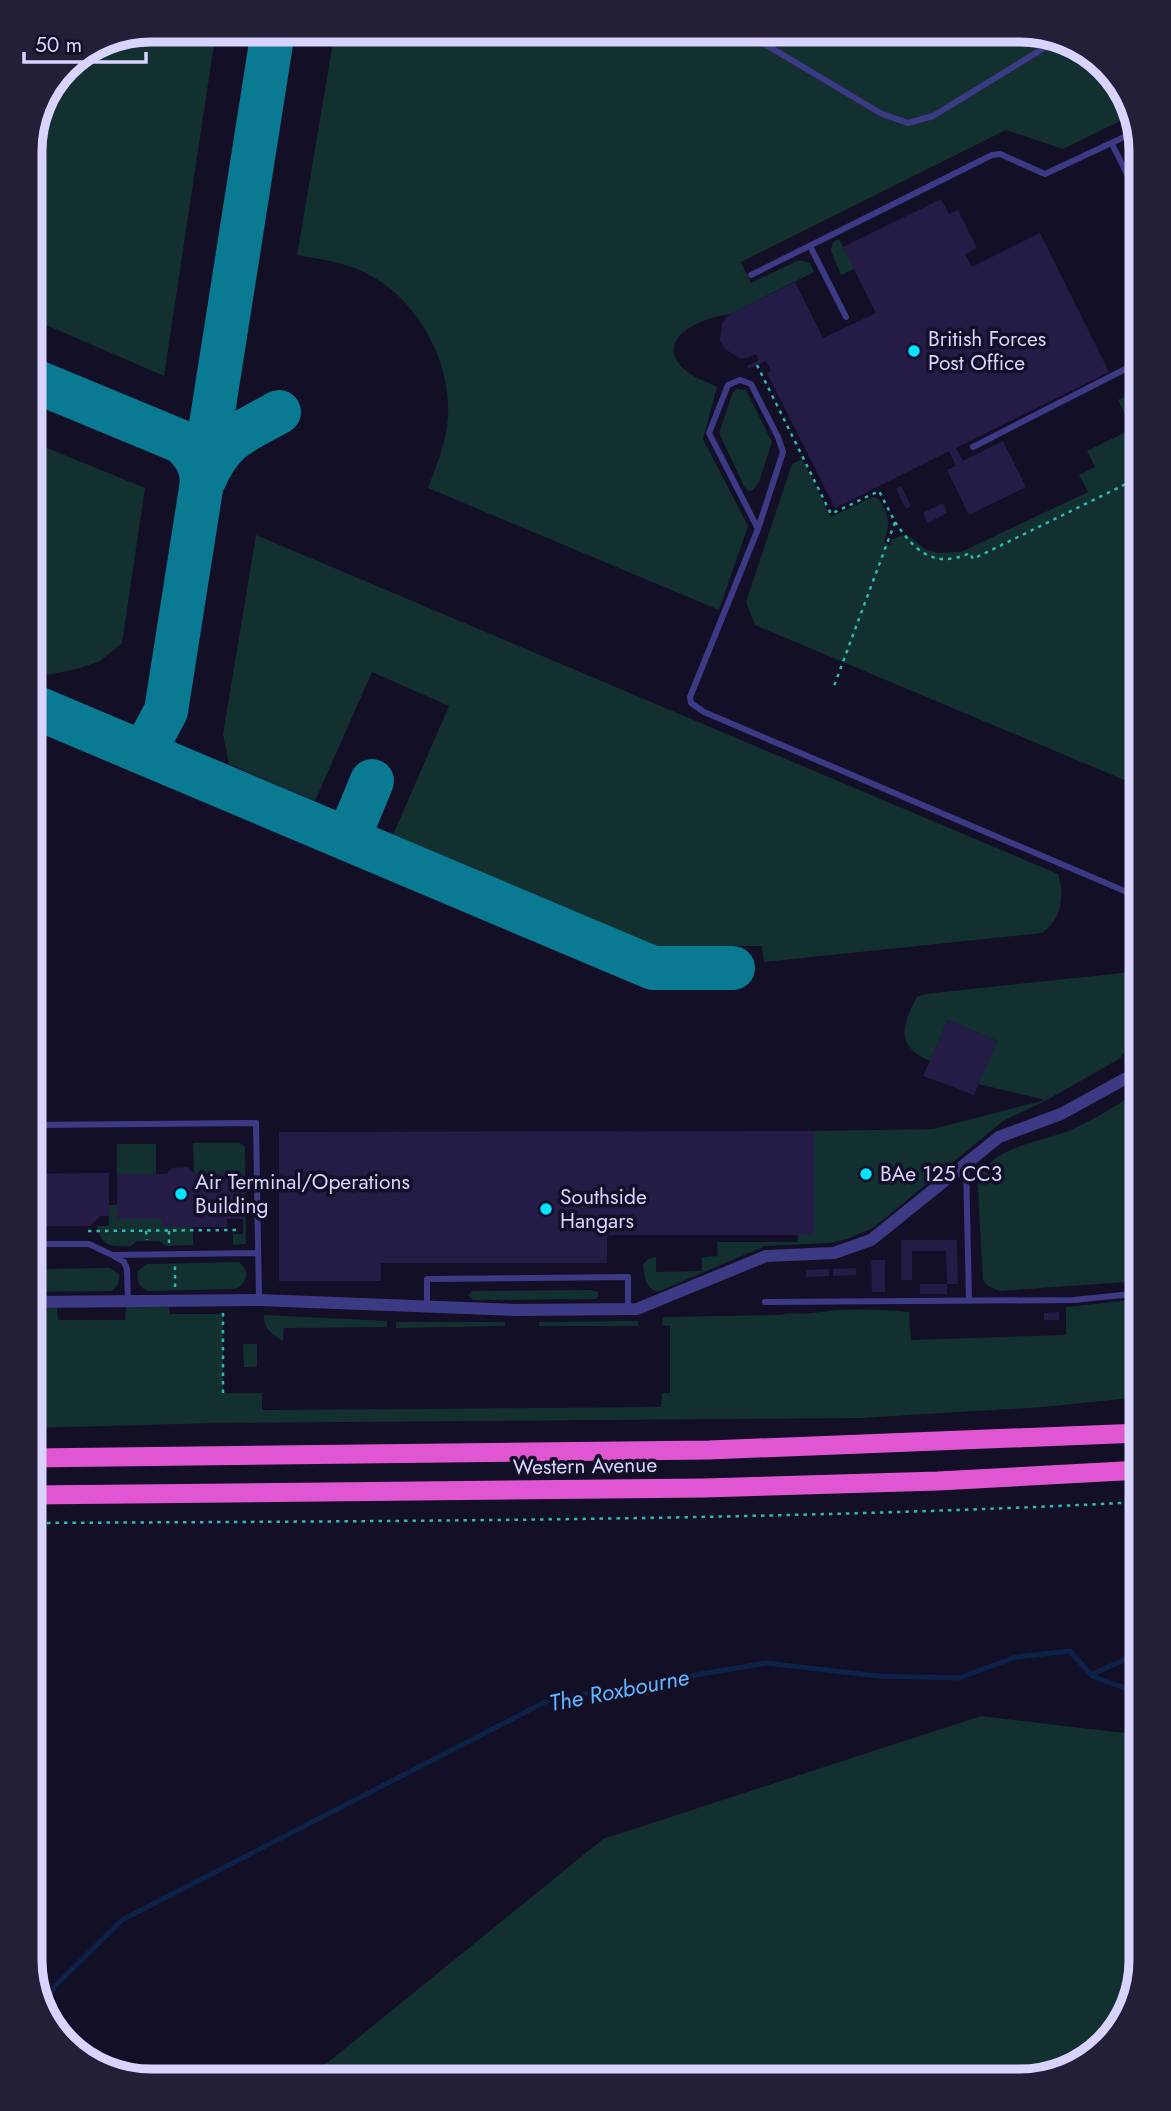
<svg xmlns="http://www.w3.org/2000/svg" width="1171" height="2111" font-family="Jost,sans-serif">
<rect width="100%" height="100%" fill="#130f26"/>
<path fill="#12302f" d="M1029,30L1088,50L1130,101L1120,121L1063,149L1006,130L741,262L751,283L799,260L810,263L814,272L730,314C709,316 655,335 680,365C689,376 705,381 717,387L703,439L748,526L719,610L428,488C437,464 447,441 448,416C451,359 416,297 364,272C343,262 319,259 297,255L334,37Z
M215,38L164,376L30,318V143L65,65L105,39Z
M839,239L854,269L841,275L831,251L833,242Z
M737,389L746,390L772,442L759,482L753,490L748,491L744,486L719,433L733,392Z
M1133,393L1137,402L1141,401V787L755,625L746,602L792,464L802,459L831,517L873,497L879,499C890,518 890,521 884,542L890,545L892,539L906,534L925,549L937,553L961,552L1088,492L1079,475L1095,467L1087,451L1132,429L1118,400Z
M30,441L145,488L122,643L100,661L77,669L52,674H30Z
M256,535L1058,874C1065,896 1062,919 1042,933L764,962L762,946H654L393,835L449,706L372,672L315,801L229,764L223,734Z
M1141,971V1032L1119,1059L1047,1100L1003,1121L873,1228L847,1239L830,1243L765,1246L660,1291H655L649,1287L645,1279L643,1265L648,1259L656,1257V1272L702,1271V1257L718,1256L717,1242H797L798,1235H814V1131L933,1129L1045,1100L978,1084L997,1041L948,1020L930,1061C895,1046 902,1025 917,997L925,994Z
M1141,1091V1281L1000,1291L988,1286L983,1280L978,1190C979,1148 1038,1143 1068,1131C1093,1121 1117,1104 1141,1091Z
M193,1143H240L245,1147L246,1244L233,1245V1234H243L244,1173H194Z
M117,1144H156V1174H117Z
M109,1205H117V1219H162L163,1227H193V1245L166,1246L159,1241H137L131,1246C112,1247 101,1247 97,1226H109Z
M239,1262C251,1272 247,1282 236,1289L148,1291C139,1287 136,1281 138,1271L147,1264Z
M110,1268L119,1274C120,1282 118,1286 112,1291L30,1292V1269Z
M592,1290L598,1292V1297L595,1299L473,1300L468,1295L472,1291Z
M1141,1299V1397L1043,1407L861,1418L217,1423L30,1428V1308H57L58,1320H125L126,1307H169L170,1314H223V1393H262V1410L661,1407L662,1393H670V1326L662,1325L663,1317L780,1315C795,1311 801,1315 813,1313C846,1308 876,1309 909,1312L911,1340L1066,1335V1307Z
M264,1315L387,1321V1327L284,1328L283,1341C272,1334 264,1330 264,1315Z
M638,1321V1326H539V1322Z
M396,1322H505V1326L396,1328Z
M243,1344H257V1367H244Z
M981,1716L1141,1735V1968L1121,2028L1067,2072L1020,2081H305L603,1839Z"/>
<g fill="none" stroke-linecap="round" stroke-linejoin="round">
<path stroke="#0c2248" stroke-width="5" d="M1092,1676L1141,1694
M42,2010L55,1986L122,1920L549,1700L766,1663L878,1676L959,1678L1016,1657L1070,1651L1091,1675L1141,1652"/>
<path stroke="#0a7a92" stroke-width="44" d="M30,379L182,442C196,456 204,468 201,488
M204,480C223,437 240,434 279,412
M30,705L653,968H733
M144,752L166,711L272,37
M348,839L372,781"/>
</g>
<path fill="#241b47" d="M941,199L949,214L958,210L977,248L965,254L972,267L1040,233L1109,372L956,448L963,461L1003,441L1026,487L969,515L947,470L956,466L949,451L835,508L767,373L771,371L766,361L748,369L747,366L759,360L756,354L747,358H739L725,349L720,341L722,323L730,314L795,282L823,338L876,313L843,247Z
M1141,373V401L1137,402L1127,380Z
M901,486L911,506L906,509L896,489Z
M943,503L947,513L928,523L923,513Z
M948,1020L997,1041L974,1095L923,1076Z
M814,1131V1235H607V1263H381V1281H279V1132Z
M187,1167L194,1173H244V1219H227V1227H162V1219H117V1174H166L172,1168Z
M84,1173H109V1216H100L90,1226H40L33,1217H30V1174Z
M901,1240H957L958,1284H947L946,1251H912V1280H901Z
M871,1260H885V1292H872Z
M856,1268V1275L833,1276V1269Z
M829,1269V1276L806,1277V1270Z
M920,1284H947V1294H920Z
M1059,1312V1320H1044V1313Z"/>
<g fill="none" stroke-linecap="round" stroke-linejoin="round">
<path stroke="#2fb8b0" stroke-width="2.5" stroke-dasharray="3.5 5" stroke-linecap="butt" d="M757,365L831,514L879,491L895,522L834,686
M895,522C915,551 933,569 970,553L973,559L1126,484L1141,458
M88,1231L239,1230
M146,1231L147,1240
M169,1231V1245
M175,1287V1266
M223,1313V1393
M30,1523C400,1521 771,1521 1141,1502"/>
<path stroke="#3d3a85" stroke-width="6" d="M746,33L882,114L908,123L933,116L1057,40
M1112,144L1141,202
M810,246L846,317
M751,275L992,155L1000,154L1045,174L1137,131
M973,447L1141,361
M758,529L783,452L778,437L751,384L740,380L728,385L709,433L758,529L690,697L691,703L704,712L1141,898
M30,1125L256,1123L259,1300
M966,1165L969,1300
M30,1244H89L112,1255L124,1262L127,1269L128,1301
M112,1255L258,1253
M765,1302L1074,1300L1141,1293
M427,1307V1279L628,1277V1309"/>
<path stroke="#3d3a85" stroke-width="12" d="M30,1302L259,1300L514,1310L637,1309L766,1256L834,1253L871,1240L999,1137L1061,1114L1141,1070"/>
<path stroke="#e055d1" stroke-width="19" d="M30,1458L709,1450L1141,1433
M30,1495L704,1488L938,1481L1141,1470"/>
</g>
<g fill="#00e5ff" stroke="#130f26" stroke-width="2.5">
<circle cx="914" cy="351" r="7"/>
<circle cx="866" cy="1174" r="7"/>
<circle cx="181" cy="1194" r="7"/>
<circle cx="546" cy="1209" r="7"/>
</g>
<g text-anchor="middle" stroke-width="7" stroke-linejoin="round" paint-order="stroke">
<g font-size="21" fill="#d9d4ff" stroke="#130f26" text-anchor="start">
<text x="928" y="346">British Forces<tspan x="928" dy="24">Post Office</tspan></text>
<text x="880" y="1181">BAe 125 CC3</text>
<text x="195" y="1189">Air Terminal/Operations<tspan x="195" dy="24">Building</tspan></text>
<text x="560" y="1204">Southside<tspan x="560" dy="24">Hangars</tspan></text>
</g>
<g font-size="21" fill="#d9d4ff" stroke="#130f26">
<text transform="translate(585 1466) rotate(-1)" y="7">Western Avenue</text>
</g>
<g font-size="23" font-style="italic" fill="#62b6ff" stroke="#130f26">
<text transform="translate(619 1690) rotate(-11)" y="8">The Roxbourne</text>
</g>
</g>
<path d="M0 0H1171V2111H0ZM151 42H1020A109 109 0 0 1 1129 151V1960A109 109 0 0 1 1020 2069H151A109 109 0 0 1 42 1960V151A109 109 0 0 1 151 42Z" fill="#231f37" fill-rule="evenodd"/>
<path fill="none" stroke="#d9d4ff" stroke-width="9" d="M151 42H1020A109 109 0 0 1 1129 151V1960A109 109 0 0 1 1020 2069H151A109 109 0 0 1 42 1960V151A109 109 0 0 1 151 42Z"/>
<path d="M24 52v10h122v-10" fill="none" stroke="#d9d4ff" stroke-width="3.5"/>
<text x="35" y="52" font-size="21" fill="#d9d4ff" stroke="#130f26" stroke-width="5" paint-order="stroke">50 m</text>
</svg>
